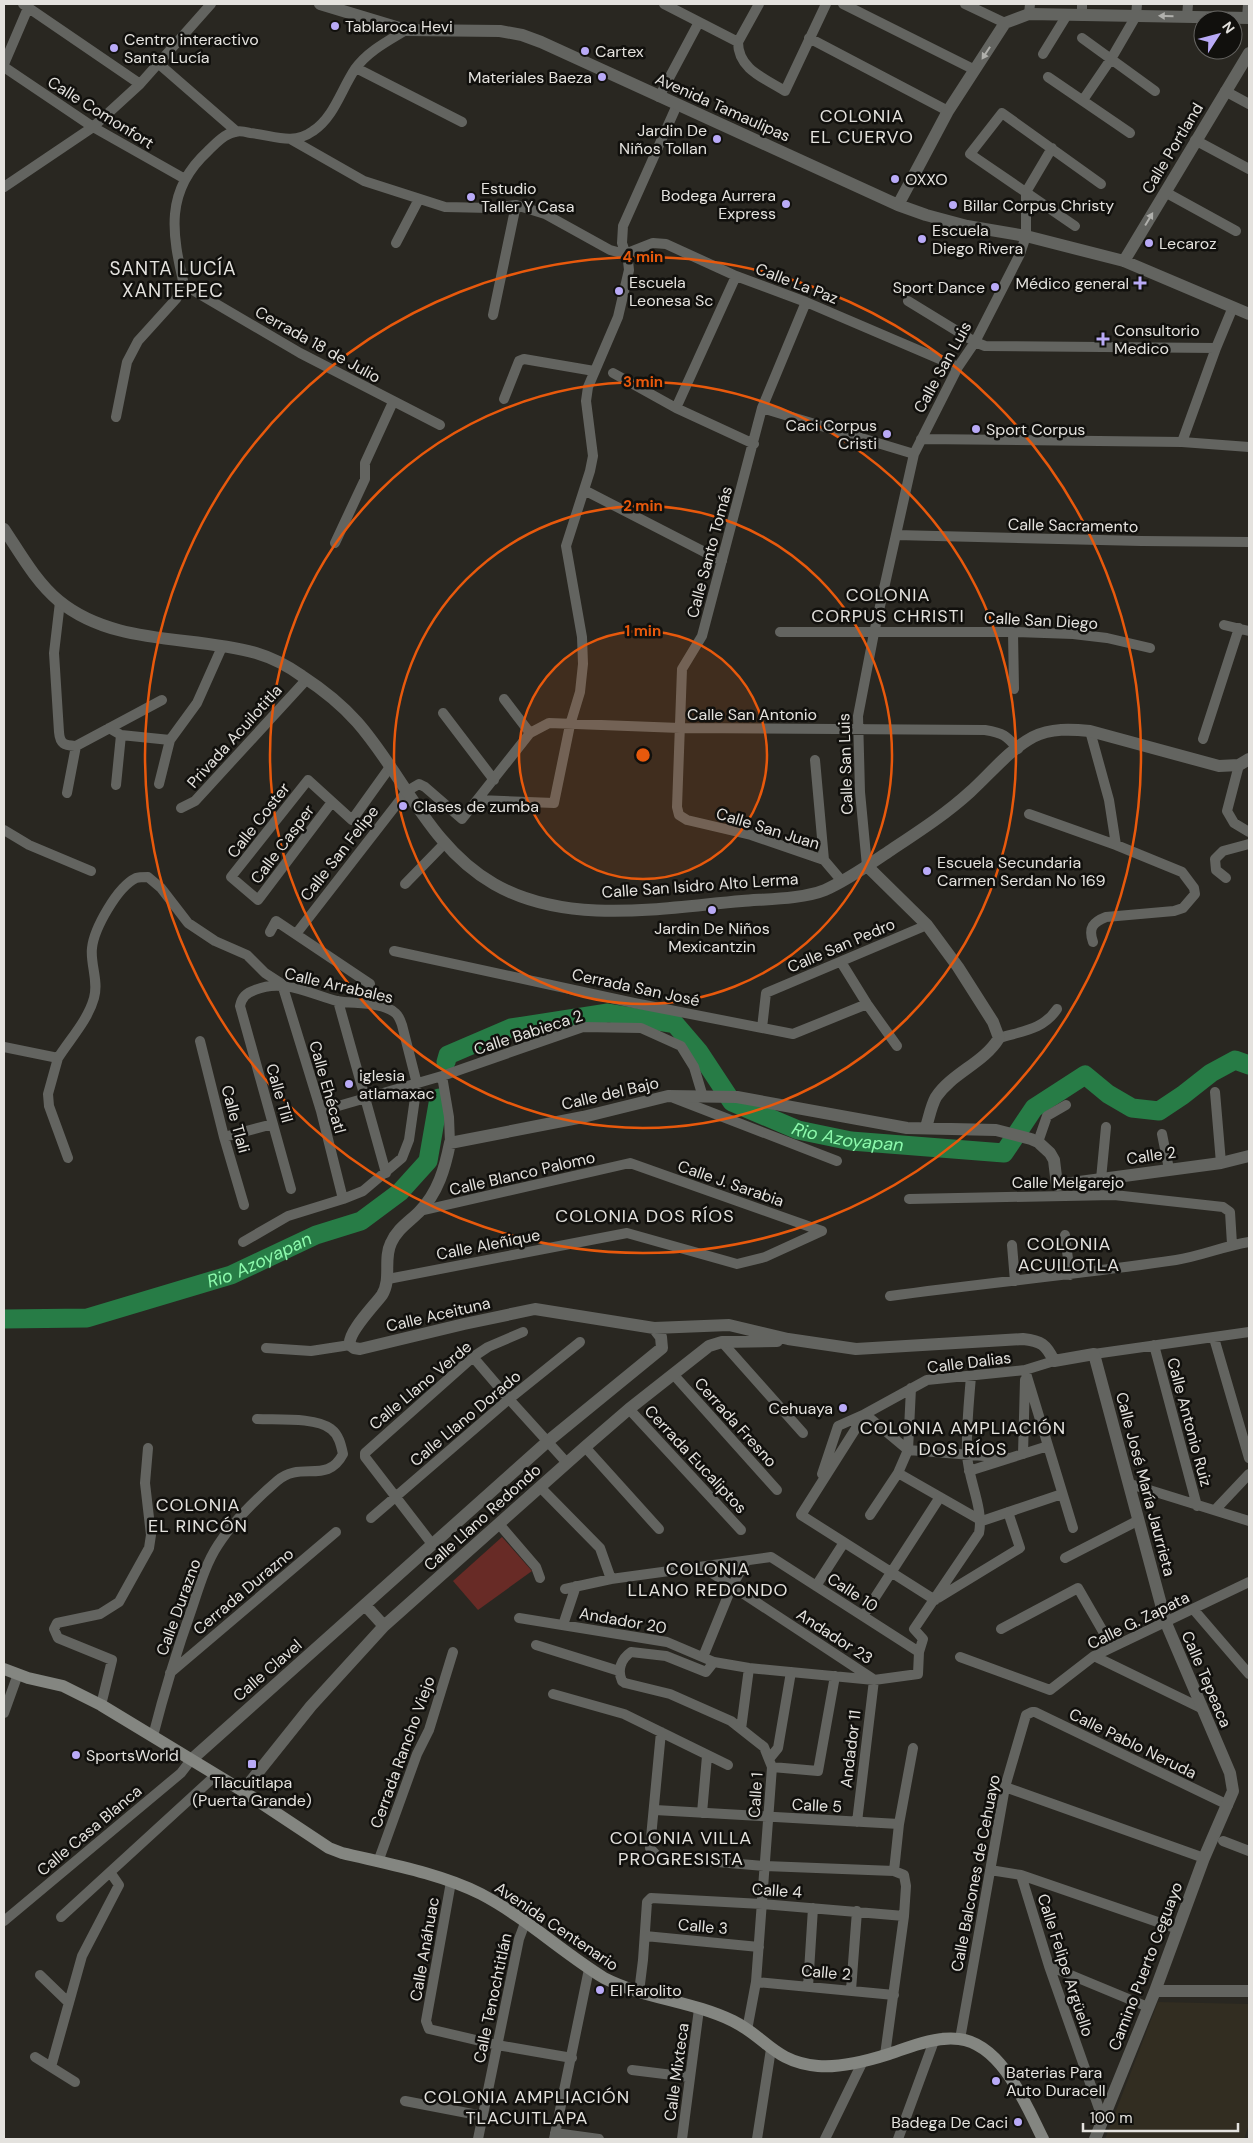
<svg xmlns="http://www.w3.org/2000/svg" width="1253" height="2143" font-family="'DM Sans',sans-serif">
<rect width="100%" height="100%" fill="#292721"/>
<path fill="#322d21" d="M1158,2002L1249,2004V2125L1244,2139H1105Z"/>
<path fill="#682b26" d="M502,1537L532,1571L478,1610L453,1581Z"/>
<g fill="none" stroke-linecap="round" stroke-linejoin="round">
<g stroke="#277c46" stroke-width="19">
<path id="s1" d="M446,1062L448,1055L511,1028L608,1013L675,1024L699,1052L732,1102L798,1130L851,1141L1004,1153L1034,1108L1085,1075L1108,1094L1132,1108L1159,1111L1183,1095L1211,1073L1235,1060L1249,1065"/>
<path id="s2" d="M4,1319L87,1318L231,1275L316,1235L361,1221L400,1192L428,1161L439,1098"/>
</g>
<path stroke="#636460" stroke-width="10" d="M23,4L140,84
M664,4L738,42
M843,4L975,70
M965,4L1005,23
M1029,14L1030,4
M1082,16V4
M1187,17L1188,4
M1247,18L1248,4
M809,38L948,111
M1082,38L1155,91
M738,42C738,69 764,78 785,91L826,4
M738,42L759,4
M1043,54L1067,15
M4,64L28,8
M159,64L236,131
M4,67L93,127L185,179
M356,68L462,122
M1048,77L1130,133
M1225,91L1249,104
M659,97L699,22
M1083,100L1111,59L1136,16L1137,4
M292,140L364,181L445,207L491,208L516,205L545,214L610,250L625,254L653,243L666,244L736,276L806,302L958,367
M1195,140L1249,169
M4,187L93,127L140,84L211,4
M1165,192L1236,231
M1075,226L970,154L1002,113L1101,184
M396,243L419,199
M184,285L300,353L440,425
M908,301L975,342L985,346L1216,348
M806,302L762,408L702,636L682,669L677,807L679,815L687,820L751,835L824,860L841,880
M493,315L516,205
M613,373L676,408L754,444
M504,399L519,361L524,359L594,371
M676,408L736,276
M762,408L914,454
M116,417L127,362L138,341L176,299L184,285C172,234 164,191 208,151C215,144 224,134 235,132C240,130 246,132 250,133C273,135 292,146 313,131C334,117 341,90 355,69C368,51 388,41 406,30
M921,439L1182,442L1249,447
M1182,442L1216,348L1233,307
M584,490L722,561
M896,535L1142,541L1249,542
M335,543L365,479V463L393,402
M60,602L54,653L59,732C60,745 65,745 76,746L162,700
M1224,625L1249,631
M780,632H1013L1073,634L1107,638L1150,648
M1013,632L1014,689
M504,699L530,733
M443,713L494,780
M109,728L121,735L170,740
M1090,731L1109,800L1116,845
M1203,739L1239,628
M815,760L824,860
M1239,765L1227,811L1234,823L1249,832
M159,784L170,740L197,703L222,647
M116,785L121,735
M67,793L76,746
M478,800L554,803L570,725L580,692L583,664L582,637L566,546L590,471L593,456L586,401L588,387L618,317L629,270L628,261L622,243L623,226L677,105
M332,802L258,900L231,877L308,780L352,820L390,767
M181,808L195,801L307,679
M1029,814L1116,845L1182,872L1194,888L1195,894L1183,908L1174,911L1106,917C1093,922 1088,928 1093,942
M4,830L29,845L91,871
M867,866L860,792L858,716L874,633L914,454L958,367L975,342L1020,254L1026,236V192L1052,148
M1226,878L1216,870L1215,859L1223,851L1249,844
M405,884L445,843
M270,932L276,921L370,984
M296,934L407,791L419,784L425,787L462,819L530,733L549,723L680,728L985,730C1003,733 1006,735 1018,749
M394,951L634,1003L793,1034L867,1004
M841,962L867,1004L897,1046
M338,1001L386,1173
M762,1028L766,993L927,925
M999,1038C1022,1031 1043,1030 1057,1009
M200,1041L224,1137L244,1205
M4,1047L58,1058C70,1039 88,1020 94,998C99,981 90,964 92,948C94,929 117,887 136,878C139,877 144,877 148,877L161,888L188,923L215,941L247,955L265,973L282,984L321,1111L343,1199
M58,1058L48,1094L49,1106L68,1158
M442,1076L449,1117L450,1143
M1215,1092L1221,1163
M674,1098L837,1161
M321,1111L442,1076L583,1027L641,1028L681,1046L694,1067L703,1097
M1162,1134L1169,1169
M224,1137L273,1124
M1038,1142L1047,1116L1066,1105
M1101,1179L1106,1127
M909,1199L1114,1195L1223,1207L1230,1212L1232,1244
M420,1211L630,1163L822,1231
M1065,1235L1070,1275
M243,1242L288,1216L343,1199L363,1191L402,1158L409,1140L417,1084L402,1025C400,1020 399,1015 394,1012C382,1002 353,1004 337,1001C310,994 283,978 255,990C246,993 242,997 240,1006L291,1189
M1012,1245L1015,1281
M388,1279L627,1233L737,1264L765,1257L822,1231
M890,1296C985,1283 1081,1274 1176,1260C1201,1256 1224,1246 1249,1242
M1214,1338L1249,1458
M722,1342L803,1433
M1154,1345L1197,1506
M266,1348L311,1351L350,1345
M1094,1354L1249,1332
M473,1357L509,1399L567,1463
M1025,1370L1073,1528
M673,1374L777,1490
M911,1388L908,1450L898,1473L982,1521
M629,1409L741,1530
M585,1447L659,1529
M1023,1454L1025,1380
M969,1471L1048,1446
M822,1474L838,1426L865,1414L908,1450L1010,1458
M1130,1484L1249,1521
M540,1487L600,1548L611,1579
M1215,1510L1249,1474
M870,1515L898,1473
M371,1518L509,1399L580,1342
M982,1521L1062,1494
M499,1524L536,1567L540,1578
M432,1544L365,1457V1453L473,1357L488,1347L523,1332
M1065,1558L1139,1520
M703,1567L873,1679
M816,1586L843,1544
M565,1589L611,1579L771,1557L919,1652
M938,1598L1020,1548L1008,1512
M935,1600L801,1515L865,1414L927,1380L1025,1370L1054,1361
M1194,1610L1249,1674
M863,1616L940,1497
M519,1618L667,1642L714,1662L749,1668L874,1680L918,1674L919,1652L923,1639L914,1629L979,1533C984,1508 968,1480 967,1454C966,1428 969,1402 971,1376
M563,1625L576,1586
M1001,1629L1078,1588L1112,1647
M536,1645L619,1671
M1094,1656L1201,1708
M703,1657L732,1586L746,1561
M960,1657L1050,1690L1094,1656L1249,1582
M714,1662L706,1672L666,1656L631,1652C621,1659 617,1670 622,1681L625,1683L670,1694L731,1721L764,1747L772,1767L756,1982L747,2030
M170,1673L336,1532
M553,1694L624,1714L728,1765
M101,1705L112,1660L58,1638L54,1629L57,1623L100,1614L119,1602L149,1548L151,1535L145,1483L148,1448
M4,1713L18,1674
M741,1729L749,1668
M661,1732L650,1848L658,1857L765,1866L894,1871L904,1875L906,1886L904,1916L885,2055
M153,1736C164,1693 177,1650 192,1608C199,1587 206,1563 218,1545C234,1520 255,1500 277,1481C301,1460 327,1485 343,1454C341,1445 339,1435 331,1429C316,1417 277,1420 257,1419
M769,1759L778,1748L791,1672
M772,1767L818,1771L835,1676
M1005,1787L1204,1858
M655,1810L899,1824
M702,1813L707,1756
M857,1822L874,1680
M1223,1841L1249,1851
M378,1862L417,1754L429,1730L453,1652
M990,1870L1021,1875L1178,1929
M894,1871L899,1824L913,1748
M1021,1875L1049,1966L1103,2120
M451,1882L426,2021L429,2029L497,2045L572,2058
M61,1917L216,1775
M4,1921L181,1773L191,1760
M645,1936L759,1947
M1049,1966L1148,2007
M40,1975L69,2003
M756,1982L894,1995
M808,1987L813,1908
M851,1990L857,1911
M639,1992L643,1960L647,1902L651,1898L762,1904L904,1916
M960,2039L1005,1787L1026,1715L1032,1712H1035L1228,1805
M35,2057L75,2082
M51,2067L82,1956L119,1885L110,1872
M632,2070L689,2077
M405,2101L483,2116
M555,2133L599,2139
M478,2139L519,1939L525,1923
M554,2139L589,1969
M682,2139L699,2009
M757,2139L771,2049
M825,2139L863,2061
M898,2139L934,2041"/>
<path stroke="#636460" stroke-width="12" d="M320,4L406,30L500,31L522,35L541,42L898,205L926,215L967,226L1026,236L1124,261L1249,314
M898,205L948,111L1005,23L1029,14L1249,18
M1124,261L1249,53
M4,529C20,553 36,582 59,601C114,646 191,635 256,653C273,658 288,666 302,676C322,689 341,704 357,722C403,774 430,848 494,884C567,926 661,908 742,901C766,899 803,899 825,890C848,880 870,864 891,850C918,832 946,814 970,792C990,774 1009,750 1033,737C1051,728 1071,729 1090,731L1219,766L1239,765L1249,759
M867,866L927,925L958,967L993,1022L999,1038C984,1063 952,1073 936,1097C931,1106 929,1118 926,1127
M365,1605L384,1626
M191,1760L547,1442L662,1348L661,1337L654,1328
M243,1791L311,1706L384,1626L585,1447L629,1409L709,1346L722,1342L777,1341
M1155,1991H1249
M1095,2139L1155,1991L1204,1858L1233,1791L1230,1773L1166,1623L1094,1354L1054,1361C1046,1344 1041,1341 1023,1339L856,1349L788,1339L729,1325L654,1328L535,1309L464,1324L360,1349L354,1348L350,1345C347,1333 374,1306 382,1295C392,1279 383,1259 391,1243C397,1229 409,1222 419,1212C438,1193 445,1168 450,1143L583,1117L668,1096L737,1097L907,1128L996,1130L1031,1139L1038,1142L1050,1153L1054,1160L1057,1185L1221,1163L1249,1156"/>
<path stroke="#848681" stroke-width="12" d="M4,1669L28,1678L63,1686L101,1705L243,1791L329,1848L342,1853C388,1864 439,1873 481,1894C525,1917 562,1952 604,1978C645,1999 692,2001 733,2021C767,2038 774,2062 818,2066C841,2068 867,2061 889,2054C910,2047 935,2036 959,2039C1002,2044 1026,2105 1043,2139"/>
</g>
<defs><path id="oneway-solid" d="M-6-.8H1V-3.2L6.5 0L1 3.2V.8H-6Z" transform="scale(1.25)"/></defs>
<g fill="#b0b0ac">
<use href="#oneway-solid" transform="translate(1166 16) rotate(-179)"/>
<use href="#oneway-solid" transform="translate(986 53) rotate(123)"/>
<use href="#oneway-solid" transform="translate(1149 219) rotate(-59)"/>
</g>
<circle cx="643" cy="755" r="124" fill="#e8590c" fill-opacity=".12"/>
<g fill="none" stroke="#e8590c" stroke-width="2.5">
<circle cx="643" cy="755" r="124"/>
<circle cx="643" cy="755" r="249"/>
<circle cx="643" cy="755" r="373"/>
<circle cx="643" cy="755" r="498"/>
</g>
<g fill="#b9aaf7" stroke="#11100d" stroke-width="2">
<circle cx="335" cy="26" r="5"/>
<circle cx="114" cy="48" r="5"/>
<circle cx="585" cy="51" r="5"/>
<circle cx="602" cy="77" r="5"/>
<circle cx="717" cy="139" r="5"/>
<circle cx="895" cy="179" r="5"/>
<circle cx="471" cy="197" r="5"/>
<circle cx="786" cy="204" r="5"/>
<circle cx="953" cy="205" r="5"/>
<circle cx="922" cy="239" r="5"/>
<circle cx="1149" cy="243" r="5"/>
<path d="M1137.5 275.5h5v5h5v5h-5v5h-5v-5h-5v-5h5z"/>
<circle cx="995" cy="287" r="5"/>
<circle cx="619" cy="291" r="5"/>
<path d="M1100.5 331.5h5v5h5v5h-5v5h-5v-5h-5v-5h5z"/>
<circle cx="976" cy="429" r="5"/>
<circle cx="887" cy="434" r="5"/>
<circle cx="403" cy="806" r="5"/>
<circle cx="927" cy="871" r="5"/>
<circle cx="712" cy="910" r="5"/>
<circle cx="349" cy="1084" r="5"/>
<circle cx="843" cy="1408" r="5"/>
<circle cx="76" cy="1755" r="5"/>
<rect x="247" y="1759" width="10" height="10" rx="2.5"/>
<circle cx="600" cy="1990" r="5"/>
<circle cx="996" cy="2081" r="5"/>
<circle cx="1018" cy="2122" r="5"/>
</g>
<g text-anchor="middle" stroke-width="5" stroke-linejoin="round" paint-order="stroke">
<g font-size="16" fill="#e4e2de" stroke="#11100d" text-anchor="start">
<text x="345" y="32">Tablaroca Hevi</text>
<text x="124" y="45">Centro interactivo<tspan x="124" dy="18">Santa Lucía</tspan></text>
<text x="595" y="57">Cartex</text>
<text x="592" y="83" text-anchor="end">Materiales Baeza</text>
<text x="707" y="136" text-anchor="end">Jardin De<tspan x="707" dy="18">Niños Tollan</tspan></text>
<text x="905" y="185">OXXO</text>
<text x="481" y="194">Estudio<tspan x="481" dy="18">Taller Y Casa</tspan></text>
<text x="776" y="201" text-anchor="end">Bodega Aurrera<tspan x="776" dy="18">Express</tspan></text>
<text x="963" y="211">Billar Corpus Christy</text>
<text x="932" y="236">Escuela<tspan x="932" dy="18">Diego Rivera</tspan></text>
<text x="1159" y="249">Lecaroz</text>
<text x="629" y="288">Escuela<tspan x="629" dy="18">Leonesa Sc</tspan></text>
<text x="1129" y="289" text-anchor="end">Médico general</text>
<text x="985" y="293" text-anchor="end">Sport Dance</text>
<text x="1114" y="336">Consultorio<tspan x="1114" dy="18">Medico</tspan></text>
<text x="877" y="431" text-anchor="end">Caci Corpus<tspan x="877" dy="18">Cristi</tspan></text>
<text x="986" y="435">Sport Corpus</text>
<text x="413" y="812">Clases de zumba</text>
<text x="937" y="868">Escuela Secundaria<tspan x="937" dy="18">Carmen Serdan No 169</tspan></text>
<text x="712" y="934" text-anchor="middle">Jardin De Niños<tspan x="712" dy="18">Mexicantzin</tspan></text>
<text x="359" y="1081">iglesia<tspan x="359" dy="18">atlamaxac</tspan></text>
<text x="833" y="1414" text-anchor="end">Cehuaya</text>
<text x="86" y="1761">SportsWorld</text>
<text x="252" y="1788" text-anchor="middle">Tlacuitlapa<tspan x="252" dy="18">(Puerta Grande)</tspan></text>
<text x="610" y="1996">El Farolito</text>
<text x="1006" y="2078">Baterias Para<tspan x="1006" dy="18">Auto Duracell</tspan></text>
<text x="1008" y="2128" text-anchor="end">Badega De Caci</text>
</g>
<g font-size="16" fill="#e4e2de" stroke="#11100d">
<text transform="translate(723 107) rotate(24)" y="6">Avenida Tamaulipas</text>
<text transform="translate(101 112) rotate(32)" y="6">Calle Comonfort</text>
<text transform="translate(1172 148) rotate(-59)" y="6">Calle Portland</text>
<text transform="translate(797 283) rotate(21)" y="6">Calle La Paz</text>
<text transform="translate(318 344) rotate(29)" y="6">Cerrada 18 de Julio</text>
<text transform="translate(942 367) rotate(-61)" y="6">Calle San Luis</text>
<text transform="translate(1073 525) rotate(1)" y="6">Calle Sacramento</text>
<text transform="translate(709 552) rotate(-75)" y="6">Calle Santo Tomás</text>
<text transform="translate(1041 620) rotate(3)" y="6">Calle San Diego</text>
<text x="752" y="720">Calle San Antonio</text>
<text transform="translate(234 736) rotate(-48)" y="6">Privada Acuilotitla</text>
<text transform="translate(845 764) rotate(-92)" y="6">Calle San Luis</text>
<text transform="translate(258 820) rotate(-52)" y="6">Calle Coster</text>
<text transform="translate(768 828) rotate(17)" y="6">Calle San Juan</text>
<text transform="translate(282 844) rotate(-53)" y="6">Calle Casper</text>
<text transform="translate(339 853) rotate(-52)" y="6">Calle San Felipe</text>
<text transform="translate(700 885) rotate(-4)" y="6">Calle San Isidro Alto Lerma</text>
<text transform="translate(841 945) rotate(-23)" y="6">Calle San Pedro</text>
<text transform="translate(339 985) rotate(13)" y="6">Calle Arrabales</text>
<text transform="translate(636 987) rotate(12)" y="6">Cerrada San José</text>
<text transform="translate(528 1032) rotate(-18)" y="6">Calle Babieca 2</text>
<text transform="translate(328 1087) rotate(74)" y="6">Calle Ehécatl</text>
<text transform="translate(280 1093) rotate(74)" y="6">Calle Tlil</text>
<text transform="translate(610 1093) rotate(-13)" y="6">Calle del Bajo</text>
<text transform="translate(236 1119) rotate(75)" y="6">Calle Tlali</text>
<text transform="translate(1151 1155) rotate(-8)" y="6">Calle 2</text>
<text transform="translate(522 1173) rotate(-13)" y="6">Calle Blanco Palomo</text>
<text x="1068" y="1188">Calle Melgarejo</text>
<text transform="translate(731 1183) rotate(19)" y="6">Calle J. Sarabia</text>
<text transform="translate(488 1244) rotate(-11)" y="6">Calle Aleñique</text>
<text transform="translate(438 1314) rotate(-13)" y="6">Calle Aceituna</text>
<text transform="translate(969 1362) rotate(-7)" y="6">Calle Dalias</text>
<text transform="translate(420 1385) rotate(-40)" y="6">Calle Llano Verde</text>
<text transform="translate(465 1418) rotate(-40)" y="6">Calle Llano Dorado</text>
<text transform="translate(736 1422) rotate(48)" y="6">Cerrada Fresno</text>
<text transform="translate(1190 1422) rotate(75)" y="6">Calle Antonio Ruiz</text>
<text transform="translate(696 1459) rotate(47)" y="6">Cerrada Eucaliptos</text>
<text transform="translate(1146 1484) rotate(75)" y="6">Calle José María Jaurrieta</text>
<text transform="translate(482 1517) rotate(-42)" y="6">Calle Llano Redondo</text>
<text transform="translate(243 1591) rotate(-40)" y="6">Cerrada Durazno</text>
<text transform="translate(853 1592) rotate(33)" y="6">Calle 10</text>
<text transform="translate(178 1607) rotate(-70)" y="6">Calle Durazno</text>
<text transform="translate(623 1620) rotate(10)" y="6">Andador 20</text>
<text transform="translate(1138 1620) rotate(-26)" y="6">Calle G. Zapata</text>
<text transform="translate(835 1636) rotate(33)" y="6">Andador 23</text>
<text transform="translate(267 1670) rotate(-41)" y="6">Calle Clavel</text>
<text transform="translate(1207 1679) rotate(67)" y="6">Calle Tepeaca</text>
<text transform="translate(1133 1743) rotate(26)" y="6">Calle Pablo Neruda</text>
<text transform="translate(850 1749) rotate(-83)" y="6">Andador 11</text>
<text transform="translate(402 1752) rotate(-70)" y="6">Cerrada Rancho Viejo</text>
<text transform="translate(755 1795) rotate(-86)" y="6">Calle 1</text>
<text transform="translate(817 1805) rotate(3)" y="6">Calle 5</text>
<text transform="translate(89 1830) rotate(-40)" y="6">Calle Casa Blanca</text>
<text transform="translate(975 1873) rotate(-79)" y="6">Calle Balcones de Cehuayo</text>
<text transform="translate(777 1890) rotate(4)" y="6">Calle 4</text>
<text transform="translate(557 1926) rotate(34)" y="6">Avenida Centenario</text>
<text transform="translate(703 1926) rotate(5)" y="6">Calle 3</text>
<text transform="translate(424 1949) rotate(-80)" y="6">Calle Anáhuac</text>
<text transform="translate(1066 1965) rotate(72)" y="6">Calle Felipe Argüello</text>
<text transform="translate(1145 1966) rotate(-69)" y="6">Camino Puerto Ceguayo</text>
<text transform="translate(826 1972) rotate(5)" y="6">Calle 2</text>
<text transform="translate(492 1998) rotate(-78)" y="6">Calle Tenochtitlán</text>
<text transform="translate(676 2072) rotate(-82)" y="6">Calle Mixteca</text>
</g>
<g font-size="18" letter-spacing="1" fill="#e4e2de" stroke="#11100d">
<text x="862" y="122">COLONIA<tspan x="862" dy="21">EL CUERVO</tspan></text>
<text x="888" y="601">COLONIA<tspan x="888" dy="21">CORPUS CHRISTI</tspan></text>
<text x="645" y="1222">COLONIA DOS RÍOS</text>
<text x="1069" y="1250">COLONIA<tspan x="1069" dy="21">ACUILOTLA</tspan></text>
<text x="963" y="1434">COLONIA AMPLIACIÓN<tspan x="963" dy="21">DOS RÍOS</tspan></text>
<text x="198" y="1511">COLONIA<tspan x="198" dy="21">EL RINCÓN</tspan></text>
<text x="708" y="1575">COLONIA<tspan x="708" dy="21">LLANO REDONDO</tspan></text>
<text x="681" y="1844">COLONIA VILLA<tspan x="681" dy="21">PROGRESISTA</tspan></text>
<text x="527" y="2103">COLONIA AMPLIACIÓN<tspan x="527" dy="21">TLACUITLAPA</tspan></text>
</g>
<g font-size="18" font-style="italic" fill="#8dfaad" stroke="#11100d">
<text dy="6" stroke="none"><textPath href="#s1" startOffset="461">Rio Azoyapan</textPath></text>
<text dy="6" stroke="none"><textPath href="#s2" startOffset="265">Rio Azoyapan</textPath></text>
</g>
<g font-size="19" letter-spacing="1" fill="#e4e2de" stroke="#11100d">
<text x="173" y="275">SANTA LUCÍA<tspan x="173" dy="22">XANTEPEC</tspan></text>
</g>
</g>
<circle cx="643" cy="755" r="8" fill="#e8590c" stroke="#11100d" stroke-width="2.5"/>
<g font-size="15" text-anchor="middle" font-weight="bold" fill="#e8590c" stroke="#11100d" stroke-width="5" stroke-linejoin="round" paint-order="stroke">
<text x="643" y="262">4 min</text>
<text x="643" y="387">3 min</text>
<text x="643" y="511">2 min</text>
<text x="643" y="636">1 min</text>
</g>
<rect width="1253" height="2143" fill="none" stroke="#e4e2de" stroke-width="10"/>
<g transform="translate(1218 35) rotate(54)"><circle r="24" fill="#11100d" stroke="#656461"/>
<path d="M0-4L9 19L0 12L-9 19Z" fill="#b9aaf7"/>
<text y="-8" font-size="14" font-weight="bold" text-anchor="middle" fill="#e4e2de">N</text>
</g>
<path d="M1083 2123v8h155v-8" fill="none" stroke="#e4e2de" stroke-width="2.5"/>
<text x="1090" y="2123" font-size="15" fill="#e4e2de" stroke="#11100d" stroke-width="4" paint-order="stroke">100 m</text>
</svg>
